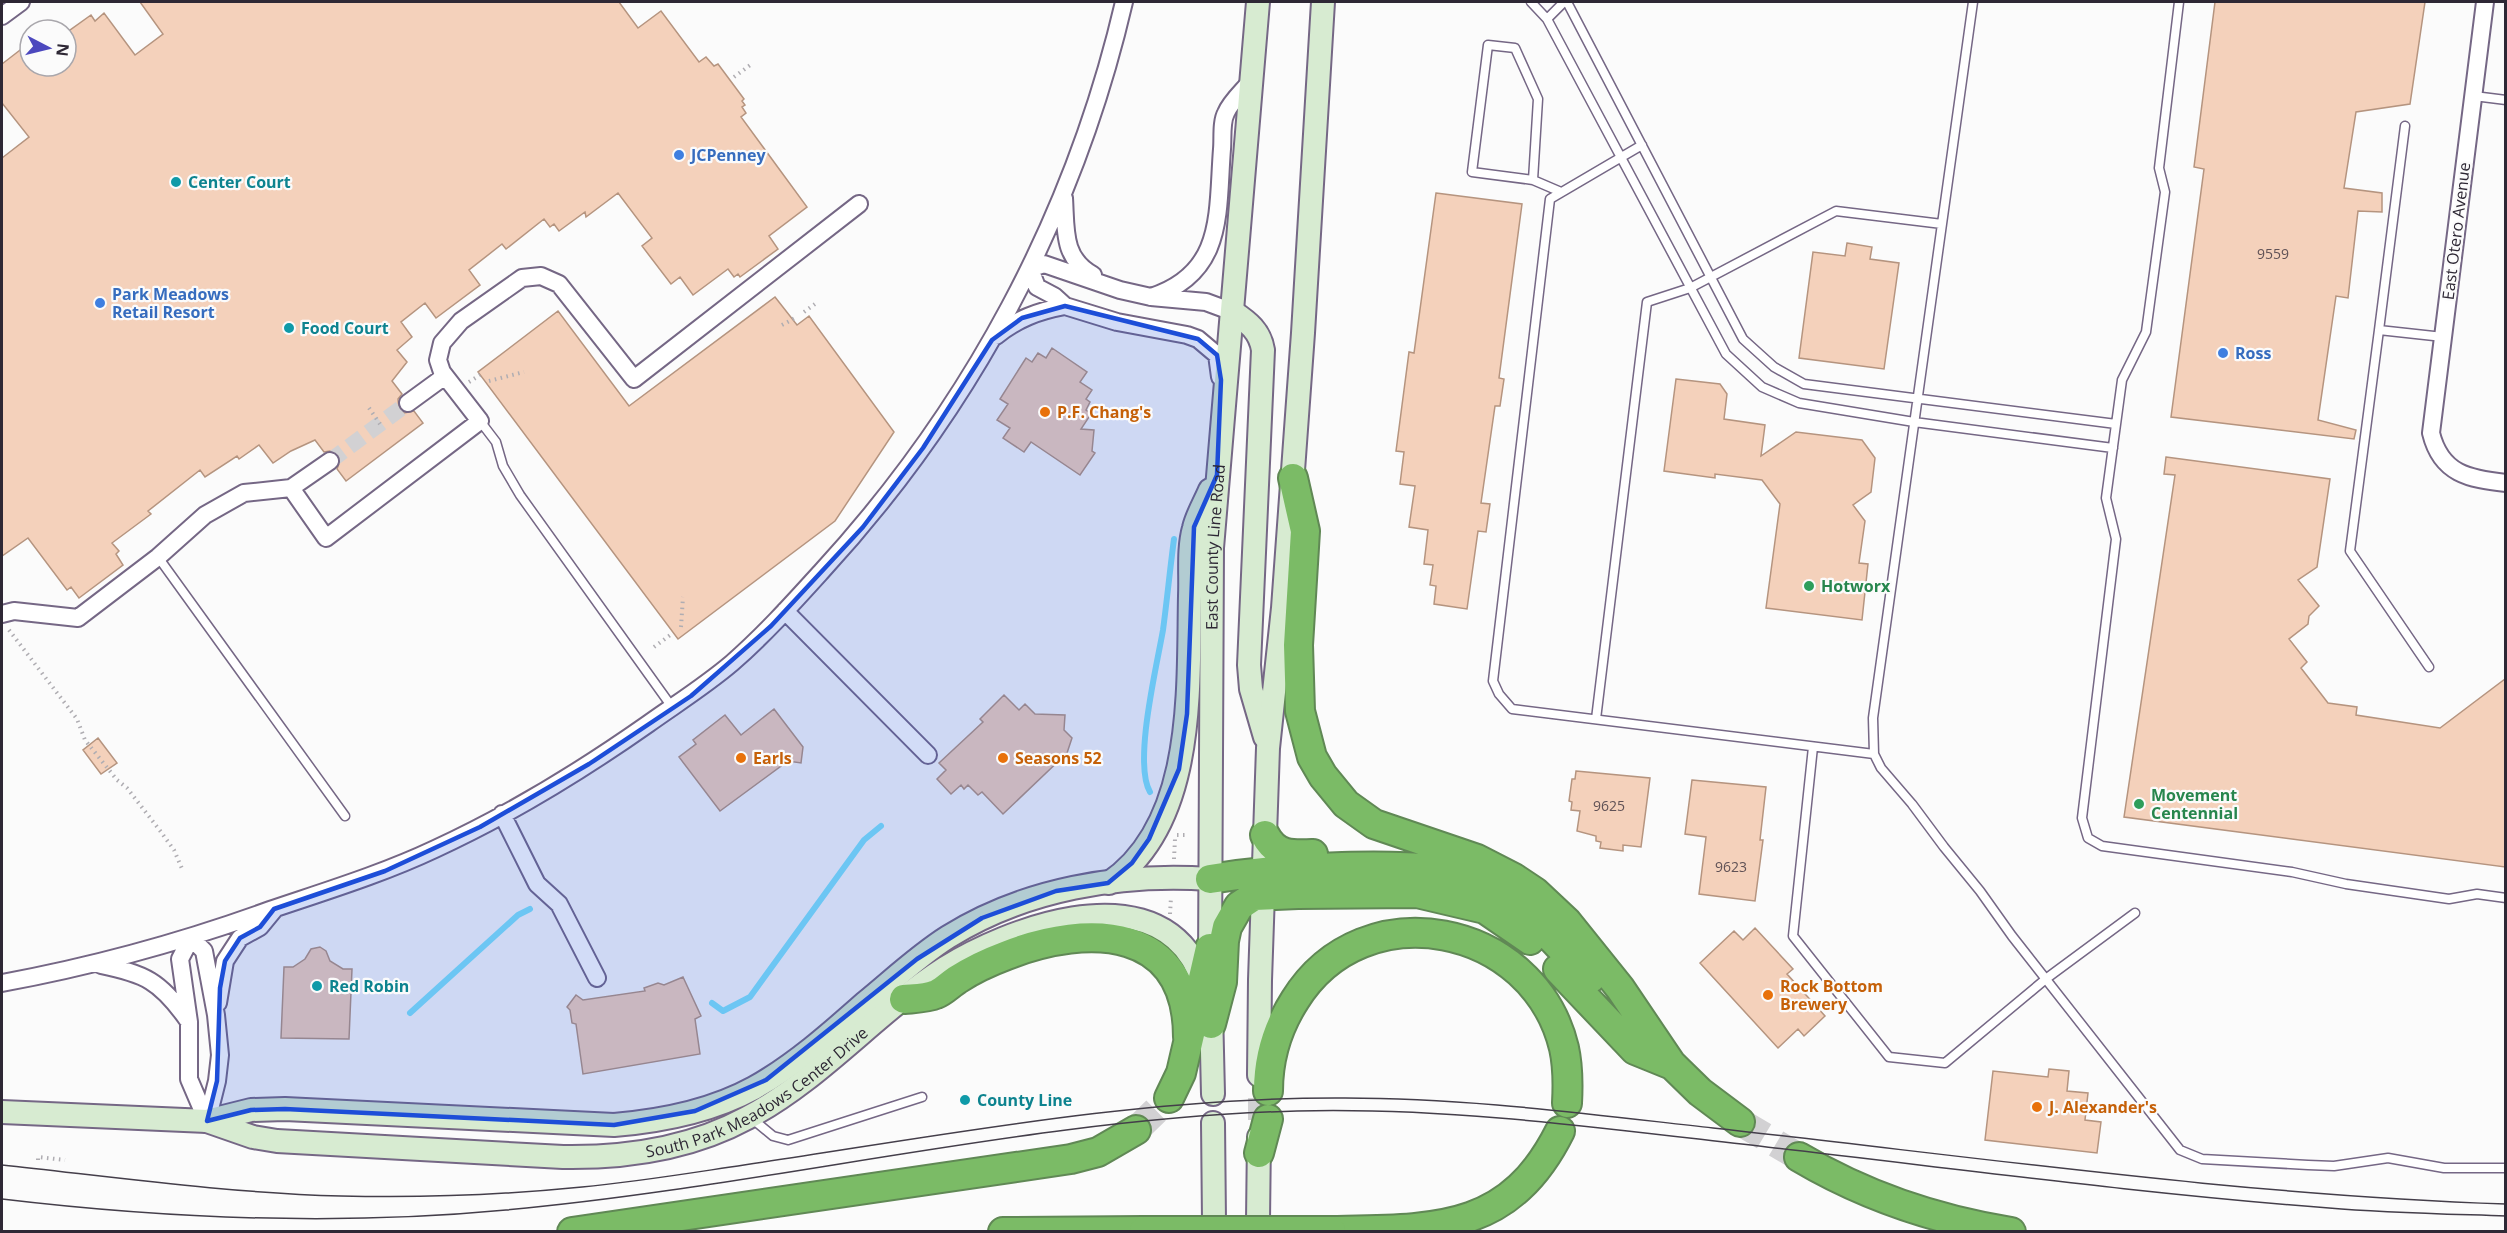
<svg xmlns="http://www.w3.org/2000/svg" width="2507" height="1233" font-family="'Open Sans',sans-serif">
<rect width="100%" height="100%" fill="#fbfbfb"/>
<g fill="none" stroke-linecap="round" stroke-linejoin="round">
<path stroke="#80e4fb" stroke-width="6" d="M1150,792C1133,763 1157,665 1163,630C1167,600 1170,569 1174,539
M712,1003L723,1011L750,997L864,840L881,826
M410,1013L518,915L530,909"/>
</g>
<path fill="#f4d1bb" stroke="#b5947f" stroke-width="1.5" d="M140,2H619L638,28L661,11L699,62L706,57L714,66L718,64L744,99L742,101L745,105L742,107L746,113L741,117L807,207L769,236L778,249L740,277L738,274L734,277L728,269L693,295L680,277L671,284L642,246L652,238L618,193L586,217L585,212L559,231L554,224L550,227L544,219L506,249L502,244L469,270L480,285L436,318L425,303L401,322L412,337L397,350L407,362L392,381L402,394L398,399L399,409L404,413L414,411L423,423L346,481L337,469L340,461L338,455L330,451L324,452L315,440L291,451L273,463L259,445L239,459L237,456L205,477L200,470L148,511L151,514L112,543L119,551L116,554L123,565L79,598L71,587L67,590L28,538L2,556V158L29,137L2,103V64L24,47L30,55V66H66V33L91,15L95,21L104,13L135,55L163,34Z
M2215,2H2425L2410,104L2356,112L2344,188L2382,193V212L2358,211L2348,298L2336,296L2318,420L2356,430L2354,439L2171,417L2204,169L2194,167Z
M1436,193L1522,204L1499,378L1504,379L1500,406H1495L1481,503L1490,504L1486,532L1478,531L1467,609L1434,604L1436,586L1430,585L1433,565L1424,564L1428,530L1409,527L1415,486L1400,484L1404,452L1396,451L1409,352L1414,353Z
M1847,243L1872,247L1870,259L1899,263L1884,369L1799,358L1813,252L1845,256Z
M775,297L797,325L809,316L894,432L835,521L678,639L478,372L558,311L629,406Z
M1052,348L1087,372L1080,382L1092,390L1086,399L1090,402L1086,410L1091,414L1081,429L1094,430L1092,451L1095,453L1080,475L1031,442L1024,452L1003,438L1010,428L997,420L1008,404L1000,399L1026,358L1032,362L1038,353L1046,358Z
M1676,379L1720,384L1727,394L1724,419L1765,425L1761,456L1796,432L1862,440L1875,458L1871,492L1853,505L1865,521L1859,563L1868,564L1862,620L1766,608L1780,504L1762,480L1715,474V478L1664,471Z
M2166,457L2330,479L2317,567L2298,580L2319,606L2309,616L2308,624L2289,639L2307,662L2301,668L2328,703L2357,707L2356,715L2440,728L2505,679V867L2124,817L2175,475L2164,474Z
M1004,695L1019,710L1025,704L1035,714L1065,715L1064,730L1072,738L1067,753L1003,814L982,792L978,795L968,785L964,789L961,785L951,794L937,779L946,770L939,763L983,722L980,719Z
M774,709L803,747L801,763L788,761L720,811L679,757L696,744L693,740L725,715L741,735Z
M98,738L117,763L101,774L83,750Z
M1576,771L1650,778L1641,847L1623,845V851L1600,848L1601,842L1596,841V836L1577,831L1580,811L1571,810L1572,802L1569,801L1572,779H1575Z
M1692,780L1766,787L1760,840H1763L1755,901L1699,894L1706,837L1685,834Z
M1755,928L1793,969L1787,974L1825,1016L1804,1036L1798,1029L1778,1048L1700,963L1734,931L1743,940Z
M320,947L326,951L330,961L343,969H352L349,1039L281,1038L284,967H293L305,959L311,949Z
M683,977L701,1016L695,1019L700,1054L583,1074L576,1024L572,1023L570,1010L567,1007L576,995L583,1000L645,991L644,988L658,983L664,985Z
M2049,1069L2069,1071L2067,1091L2088,1093L2085,1120L2101,1122L2097,1153L1985,1140L1993,1071L2048,1077Z"/>
<g fill="none" stroke-linecap="round" stroke-linejoin="round">
<path stroke="#d2d1d3" stroke-width="16" stroke-dasharray="16 8" stroke-linecap="butt" d="M330,461L408,403"/>
<path stroke="#d2d1d3" stroke-width="22" stroke-dasharray="22 11" stroke-linecap="butt" d="M1259,1120V1092"/>
<path stroke="#d2d1d3" stroke-width="28" stroke-dasharray="28 14" stroke-linecap="butt" d="M1740,1122L1799,1157
M1136,1130L1169,1098"/>
<defs>
<path id="service" d="M1531,2L1547,19L1726,354L1762,387L1799,403L1914,422L2113,448
M1567,2L1743,339L1774,367L1804,384L2116,424
M1973,2L1873,718L1874,754L1881,768L1912,804L1944,847L1980,891L2012,936L2180,1150L2202,1159L2308,1165L2334,1166L2388,1158L2444,1168H2506
M2179,2L2159,168L2165,192L2146,332L2122,380L2106,498L2116,539L2082,818L2088,838L2102,846L2292,872L2346,884L2449,899L2477,894L2506,898
M1547,19L1564,2
M2474,96L2506,100
M1642,145L1550,199L1493,681L1499,694L1512,709L1874,754
M1533,180L1472,172L1488,45L1515,48L1538,99L1533,180L1561,192
M2379,330L2405,126
M480,421L496,442L503,466L520,495L672,707
M158,557L345,816
M2429,667L2350,551L2379,330L2443,337
M1596,719L1647,302L1690,288L1836,211L1942,224
M1813,747L1793,936L1889,1057L1945,1063L2047,978L2135,913
M750,1117L773,1136L788,1140L922,1097"/>
<path id="minor" d="M2485,2L2431,433C2441,474 2469,479 2506,483
M2,16L21,2
M1064,198C1066,229 1062,258 1093,275
M1030,269L1037,287L1054,296L1065,306L1117,322L1187,335L1198,339L1217,355L1220,377
M1030,269L1044,264L1120,290L1151,297L1206,302L1233,312
M1151,297C1225,273 1217,213 1222,149C1223,139 1221,122 1226,113C1231,101 1243,91 1251,81
M996,336C1017,319 1038,311 1065,306
M408,403L445,376
M291,488L326,538L480,421L442,372L438,360L442,343L461,321L522,278L541,276L559,284L634,379L859,204
M785,611L928,755
M2,614L14,611L78,618L158,557L205,515L244,493L291,488L330,461
M502,814L537,884L559,904L597,978
M191,938L204,951L216,1015L220,1055L217,1081L207,1121
M191,938L180,959L189,1022V1079L207,1121
M101,965C145,974 160,981 187,1019
M2,983C94,966 182,942 270,910C326,891 382,874 435,849C509,815 581,771 648,724C676,704 705,686 732,663C764,635 792,604 821,572C970,410 1074,217 1124,2
M218,1003L225,961L240,938L260,927L274,910"/>
<g id="secondary">
<path d="M1233,312C1248,322 1260,331 1263,350L1249,665L1251,689L1265,737"/>
<path d="M1109,883C1196,824 1188,689 1190,596C1191,574 1188,549 1194,528C1197,515 1205,502 1210,490"/>
<path id="s1" d="M1210,964L1212,548L1258,2"/>
<path d="M1211,1009L1213,1094"/>
<path d="M1259,1075L1260,980L1268,748L1283,608L1303,333L1323,2"/>
<path d="M2,1112L207,1121L251,1110L285,1109L614,1125C662,1121 712,1111 754,1088C795,1065 831,1033 866,1002C893,980 918,956 948,937C1025,889 1119,873 1210,879"/>
<path id="s2" d="M207,1121L253,1137L277,1141L563,1157C627,1158 690,1149 747,1118C821,1079 875,1013 945,968C1008,929 1141,878 1192,958C1198,967 1200,978 1204,988"/>
<path d="M1213,1123L1214,1221"/>
<path d="M1258,1220L1259,1137"/>
</g>
<path id="motorway" d="M1293,478L1305,531L1298,645L1300,711L1312,757L1323,776L1346,804L1374,824L1477,859L1514,878L1535,892L1567,922L1620,988L1672,1065
M1265,835C1276,856 1292,855 1313,854
M1210,879C1254,872 1297,868 1342,867C1397,866 1457,863 1505,896C1538,919 1562,952 1591,978
M1558,969L1635,1050L1672,1065
M904,999C914,998 927,998 936,994C944,991 951,983 958,979C973,969 991,961 1007,955C1089,923 1188,926 1188,1037
M1211,1024L1222,982L1224,941L1227,927L1239,906L1254,896L1298,894L1417,893L1485,909L1530,940
M1659,1052L1700,1092L1740,1122
M1268,1091C1268,1058 1277,1028 1295,1000C1364,889 1534,923 1564,1048C1568,1066 1568,1085 1567,1103
M1169,1098L1181,1073L1210,948
M1259,1153L1268,1119
M1799,1157C1863,1195 1937,1220 2011,1232
M1331,1231C1435,1229 1509,1233 1560,1131
M572,1232L1071,1159L1098,1152L1136,1130
M1003,1232L1144,1231"/>
</defs>
<use href="#service" stroke="#756785" stroke-width="11"/>
<use href="#minor" stroke="#756785" stroke-width="20"/>
<use href="#secondary" stroke="#756785" stroke-width="26"/>
<use href="#motorway" stroke="#608855" stroke-width="32"/>
<path stroke="#afadb2" stroke-width="4" stroke-dasharray="1.5 4.5" stroke-linecap="butt" d="M734,77L753,63
M804,312L815,304
M782,325L795,318
M489,381L524,372
M469,382L480,375
M369,408L380,424
M681,627L683,597
M9,630L77,719L85,740L117,780L127,788L161,832L174,850L183,871
M654,647L673,633
M1177,835H1188
M1174,859L1175,839
M1170,914L1171,897
M38,1160V1157L65,1160"/>
<use href="#service" stroke="#fff" stroke-width="8"/>
<use href="#minor" stroke="#fff" stroke-width="16"/>
<use href="#secondary" stroke="#d7ebd1" stroke-width="22"/>
<use href="#motorway" stroke="#7bbb66" stroke-width="28"/>
<path stroke="#443e4a" stroke-width="1.5" d="M2,1165C114,1177 228,1193 341,1196C421,1198 502,1195 582,1187C636,1182 690,1173 744,1165C940,1136 1136,1098 1335,1098C1461,1097 1587,1114 1713,1128C1977,1157 2240,1195 2506,1204
M2,1199C170,1219 337,1226 506,1210C770,1186 1031,1118 1297,1111C1457,1107 1616,1130 1775,1148C1959,1169 2144,1194 2329,1208C2387,1213 2447,1214 2506,1216"/>
<defs>
<path id="motorway-bridge" d="M1144,1231H1331"/>
</defs>
<use href="#motorway-bridge" stroke="#608855" stroke-width="32" stroke-linecap="butt"/>
<use href="#motorway-bridge" stroke="#7bbb66" stroke-width="28"/>
</g>
<path fill="#1d4ed8" fill-opacity="0.2" stroke="#1d4ed8" stroke-width="4.5" stroke-linejoin="round" d="M1065,306L1198,339L1217,355L1221,380L1217,475L1194,527L1187,714L1179,769L1149,839L1132,863L1108,883L1056,891L982,918L917,959L766,1080L695,1111L614,1125L285,1109L251,1110L207,1121L217,1081L220,988L225,961L240,938L260,927L274,909L385,871L480,827L589,764L691,696L771,626L863,527L923,448L992,340L1022,318Z"/>
<g fill="#3f7fe0" stroke="#fbfbfb" stroke-width="2">
<circle cx="679" cy="155" r="6"/>
<circle cx="100" cy="303" r="6"/>
<circle cx="2223" cy="353" r="6"/>
</g>
<g fill="#0f9aa8" stroke="#fbfbfb" stroke-width="2">
<circle cx="176" cy="182" r="6"/>
<circle cx="289" cy="328" r="6"/>
<circle cx="317" cy="986" r="6"/>
<circle cx="965" cy="1100" r="6"/>
</g>
<g fill="#e8710a" stroke="#fbfbfb" stroke-width="2">
<circle cx="1045" cy="412" r="6"/>
<circle cx="741" cy="758" r="6"/>
<circle cx="1003" cy="758" r="6"/>
<circle cx="1768" cy="995" r="6"/>
<circle cx="2037" cy="1107" r="6"/>
</g>
<g fill="#2e9e5b" stroke="#fbfbfb" stroke-width="2">
<circle cx="1809" cy="586" r="6"/>
<circle cx="2139" cy="804" r="6"/>
</g>
<g text-anchor="middle" stroke-width="4.5" stroke-linejoin="round" paint-order="stroke">
<g font-size="14" fill="#605256">
<text x="2273" y="259">9559</text>
<text x="1609" y="811">9625</text>
<text x="1731" y="872">9623</text>
</g>
<g font-size="16" font-weight="bold" fill="#366cbe" stroke="#fbfbfb" text-anchor="start">
<text x="691" y="161">JCPenney</text>
<text x="112" y="300">Park Meadows<tspan x="112" dy="18">Retail Resort</tspan></text>
<text x="2235" y="359">Ross</text>
</g>
<g font-size="16" font-weight="bold" fill="#0d838f" stroke="#fbfbfb" text-anchor="start">
<text x="188" y="188">Center Court</text>
<text x="301" y="334">Food Court</text>
<text x="329" y="992">Red Robin</text>
<text x="977" y="1106">County Line</text>
</g>
<g font-size="16" fill="#2e2835" stroke="#fbfbfb">
<text transform="translate(2456 231) rotate(-83)" y="6">East Otero Avenue</text>
<text dy="6" stroke="none"><textPath href="#s1" startOffset="417">East County Line Road</textPath></text>
<text dy="6" stroke="none"><textPath href="#s2" startOffset="570">South Park Meadows Center Drive</textPath></text>
</g>
<g font-size="16" font-weight="bold" fill="#c56008" stroke="#fbfbfb" text-anchor="start">
<text x="1057" y="418">P.F. Chang's</text>
<text x="753" y="764">Earls</text>
<text x="1015" y="764">Seasons 52</text>
<text x="1780" y="992">Rock Bottom<tspan x="1780" dy="18">Brewery</tspan></text>
<text x="2049" y="1113">J. Alexander's</text>
</g>
<g font-size="16" font-weight="bold" fill="#27864d" stroke="#fbfbfb" text-anchor="start">
<text x="1821" y="592">Hotworx</text>
<text x="2151" y="801">Movement<tspan x="2151" dy="18">Centennial</tspan></text>
</g>
</g>
<rect width="2507" height="1233" fill="none" stroke="#2e2835" stroke-width="6"/>
<g transform="translate(48 48) rotate(97)"><circle r="28" fill="#fbfbfb" stroke="#a9a7ac" stroke-width="1.5"/>
<path d="M0-4.5L10 22L0 15L-10 22Z" fill="#4c48be"/>
<text y="-9" font-size="16" font-weight="bold" text-anchor="middle" fill="#2e2835">N</text>
</g>
</svg>
